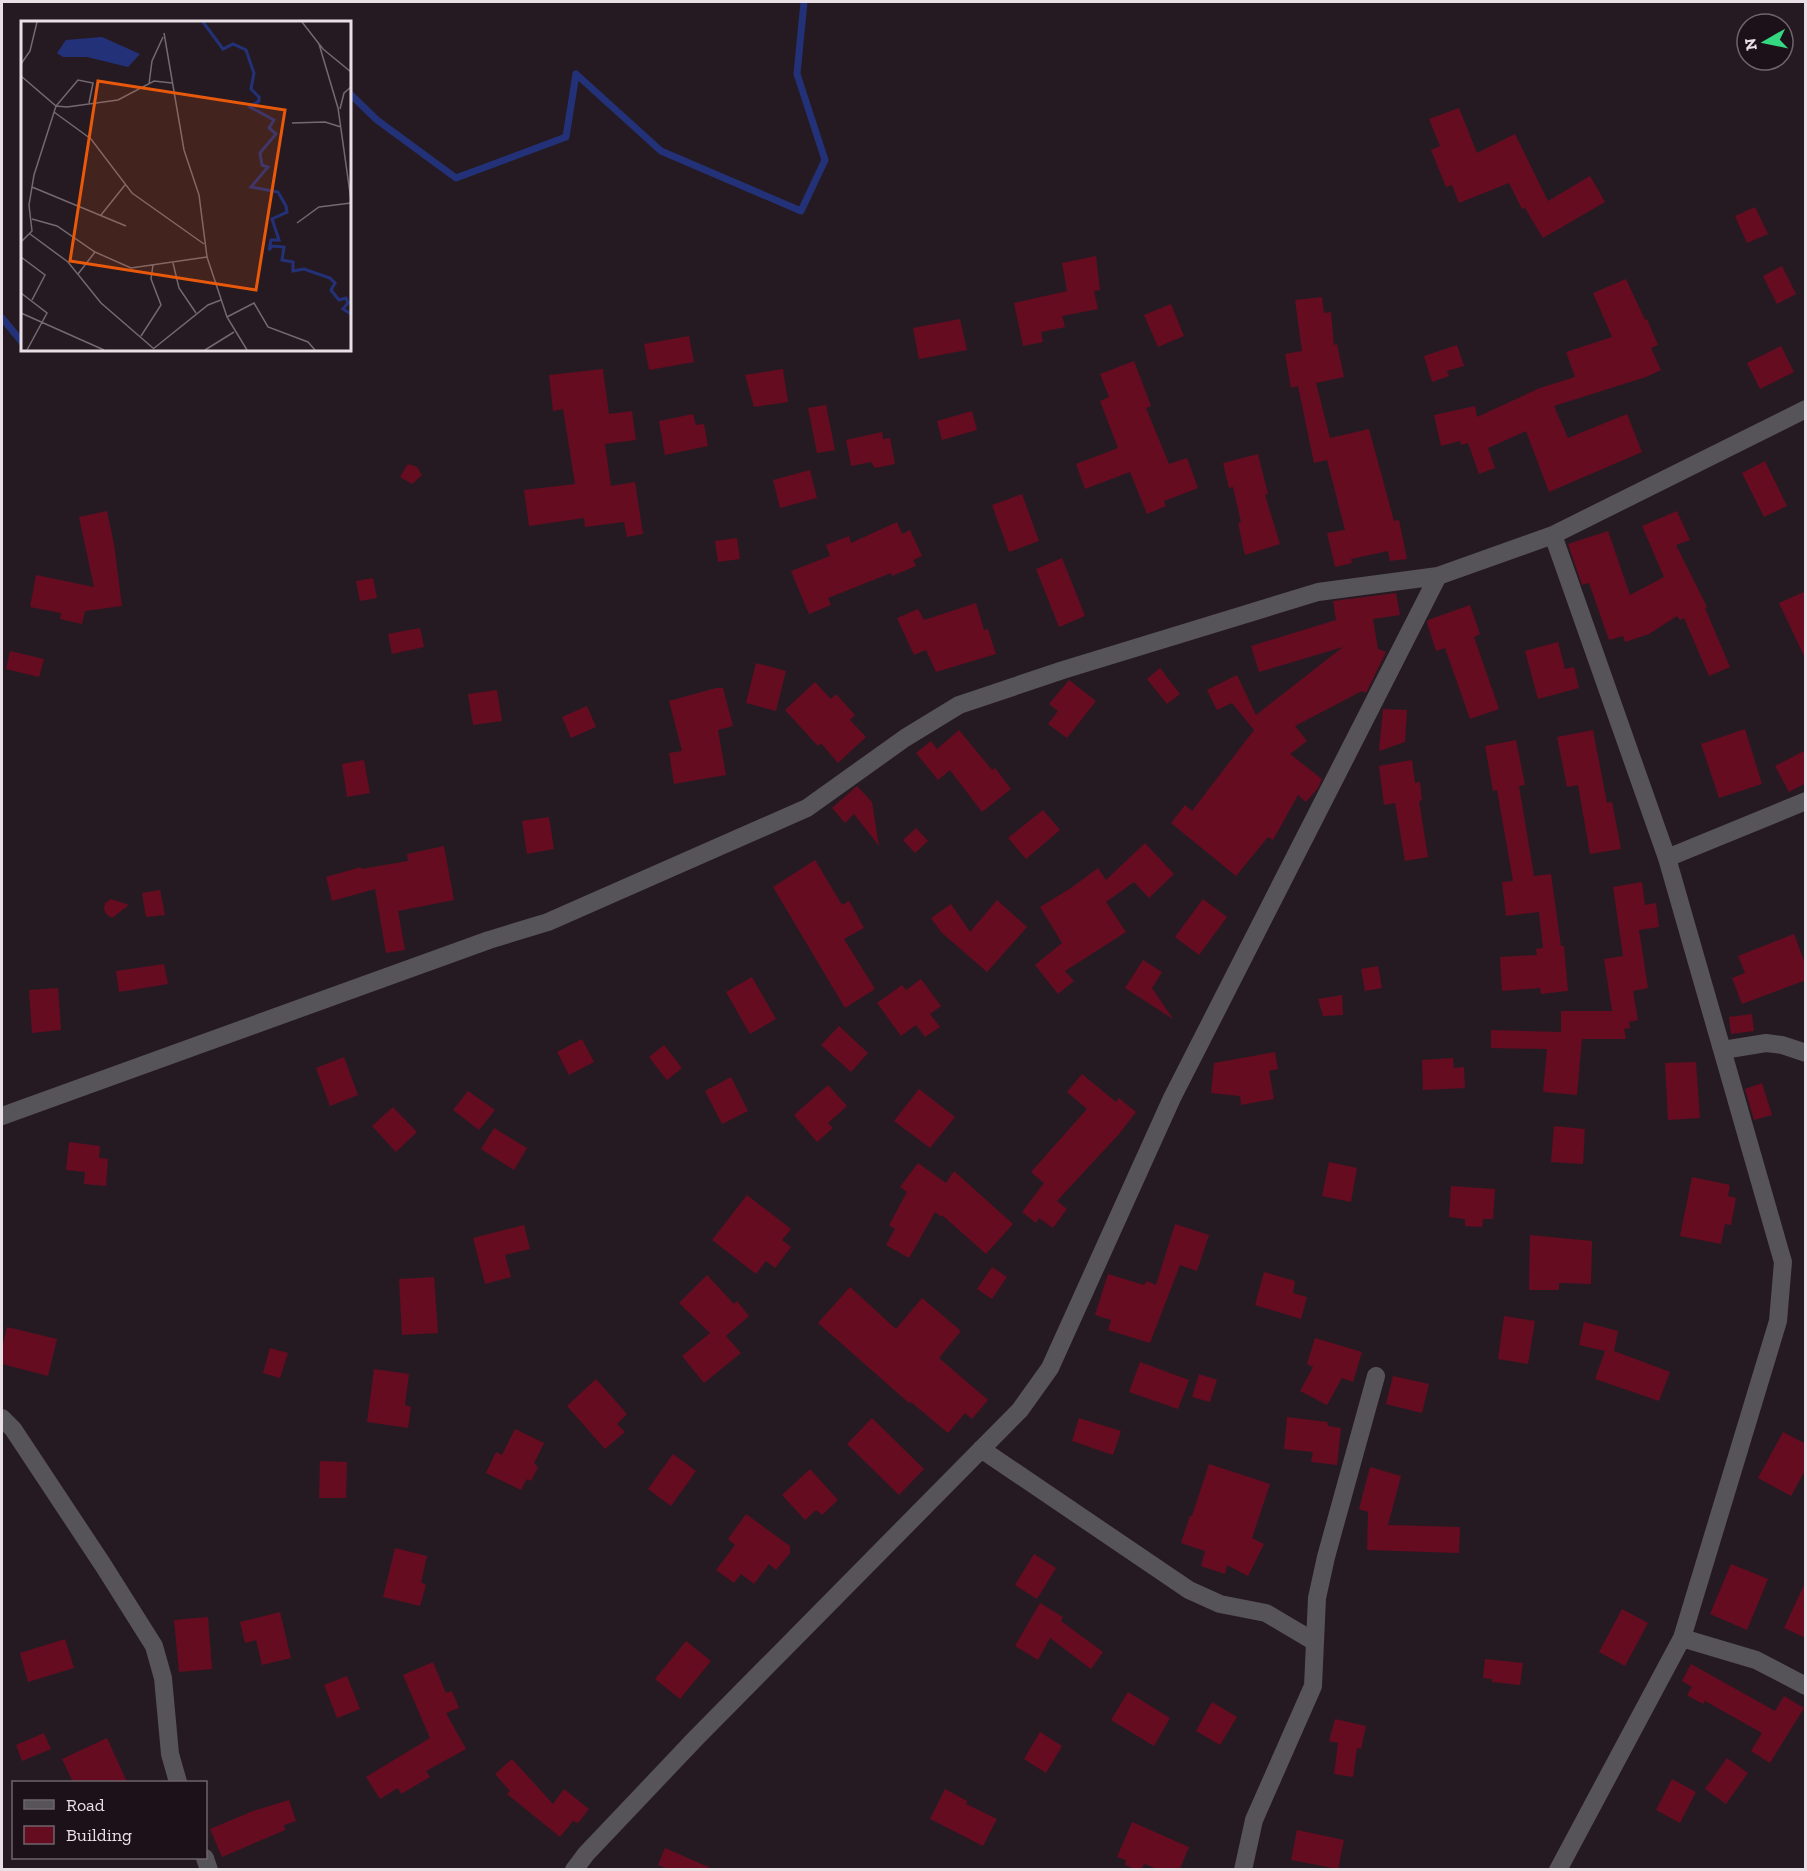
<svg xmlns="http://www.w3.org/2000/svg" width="1807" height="1871" font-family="'Zilla Slab',serif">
<rect width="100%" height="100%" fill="#261a22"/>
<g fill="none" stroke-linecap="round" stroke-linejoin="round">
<path stroke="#233278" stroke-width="7" d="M350,94L377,120L456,178L566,137L576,74L661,151L801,211L825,160L797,74L804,2
M2,318L22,342"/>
</g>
<path fill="#650c21" d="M1459,108L1477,153L1515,134L1548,201L1590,176L1605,202L1543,238L1525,208L1522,209L1509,183L1459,203L1452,185L1446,187L1431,150L1440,146L1429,119Z
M1755,207L1768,234L1747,243L1735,216Z
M1096,256L1100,290L1094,291L1098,309L1062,316L1065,327L1041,332L1043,342L1023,346L1014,303L1067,291L1062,263Z
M1782,266L1796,294L1777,304L1763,276Z
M1626,279L1645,320L1647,319L1658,345L1651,348L1661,370L1646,377L1554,406L1568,438L1627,414L1642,452L1549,492L1526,431L1488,448L1495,468L1479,474L1468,443L1461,445L1460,441L1441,446L1434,415L1475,406L1477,417L1540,388L1575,377L1566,352L1612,337L1593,293Z
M1322,297L1324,313L1331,312L1334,345L1337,344L1344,377L1316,383L1330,438L1369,429L1394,521L1399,520L1407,559L1390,561L1388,551L1351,559L1352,563L1335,567L1327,533L1345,530L1327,460L1314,463L1298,386L1291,388L1285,354L1302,351L1295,300Z
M1171,304L1184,336L1158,347L1144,315Z
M960,319L967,350L919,359L913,328Z
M689,336L694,362L649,370L644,344Z
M1457,345L1464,366L1447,371L1449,376L1432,382L1424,356Z
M1781,346L1794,372L1760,389L1747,363Z
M1134,361L1151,406L1146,408L1169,464L1187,458L1198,488L1164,501L1166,506L1147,514L1130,472L1085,489L1076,464L1118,448L1100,401L1109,397L1100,374Z
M603,369L609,414L632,411L636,440L605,444L611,486L635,482L643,534L627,537L624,522L585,527L584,518L529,526L524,490L575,484L563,409L553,411L549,375Z
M783,369L788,402L754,407L745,375Z
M826,405L835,450L817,453L808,408Z
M972,411L977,430L942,440L937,421Z
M693,414L696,425L704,424L708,446L665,455L659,421Z
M882,432L883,439L890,438L895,464L875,468L871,462L851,466L846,440Z
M1258,454L1268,494L1265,495L1280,544L1245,555L1238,523L1241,522L1233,487L1229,488L1223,463Z
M1765,461L1787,506L1764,517L1742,473Z
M408,464L417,467L422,475L412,484L400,477Z
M810,470L817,498L780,508L773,480Z
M1022,494L1039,541L1009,552L992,505Z
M107,511L114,544L122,606L85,611L82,624L60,619L61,613L30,607L36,575L94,587L79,517Z
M1677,511L1690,540L1676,545L1707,607L1705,608L1730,667L1709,676L1684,618L1680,620L1677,616L1649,634L1625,642L1623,636L1609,640L1589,583L1582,585L1568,544L1608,531L1630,595L1664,577L1642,526Z
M897,522L902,534L910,530L922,556L913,560L916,566L892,576L891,573L828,598L831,605L809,614L791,571L830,556L826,545L849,536L851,543Z
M737,538L740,559L718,562L715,541Z
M1062,558L1085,616L1059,627L1036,569Z
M373,578L377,598L360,601L356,581Z
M1806,591V660L1779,603Z
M1396,593L1400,615L1373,619L1378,649L1386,652L1366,693L1362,691L1295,726L1307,741L1290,754L1322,779L1318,788L1306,802L1298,795L1273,840L1268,837L1236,876L1171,823L1185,805L1192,811L1254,730L1232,703L1217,710L1207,690L1237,675L1256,715L1343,647L1259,672L1251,646L1336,620L1333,601Z
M976,603L984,630L988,629L996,654L936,672L926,650L914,655L897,618L918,609L924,620Z
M1470,605L1480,634L1474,637L1499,709L1470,719L1445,648L1436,651L1427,623L1428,620Z
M420,628L424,647L392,654L388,634Z
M1558,642L1565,669L1574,667L1579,688L1538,699L1525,651Z
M10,651L44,659L39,677L6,669Z
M756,663L786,671L776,711L746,703Z
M1160,668L1180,694L1167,704L1147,679Z
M1069,680L1096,701L1067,738L1048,724L1058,711L1049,704Z
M815,682L831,699L836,694L855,715L850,720L866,737L838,763L821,743L818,746L785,710Z
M716,688H723L733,726L718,730L726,775L674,784L669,753L682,751L669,701Z
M497,690L502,721L473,725L468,694Z
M587,706L596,727L571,738L562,717Z
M1383,709L1407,710L1405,742L1379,751Z
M1745,729L1762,784L1719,798L1701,744Z
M959,730L992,770L995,768L1011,789L982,812L950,770L938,780L916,753L931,741L937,749Z
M1593,730L1607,803L1612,802L1621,849L1590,854L1578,785L1567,787L1557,737Z
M1516,740L1525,785L1519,786L1534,876L1551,874L1561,946H1564L1568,991L1541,994L1540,988L1502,991L1500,957L1537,955L1536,949L1543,948L1539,912L1506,916L1502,882L1513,881L1497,790L1493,791L1485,746Z
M1806,750V783L1789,792L1775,766Z
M364,760L370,793L347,797L342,764Z
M1412,760L1415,783L1420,782L1422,800L1419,801L1428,857L1405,861L1395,803L1384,805L1379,766Z
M857,786L872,802L879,846L854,814L845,823L832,808Z
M1043,810L1060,830L1026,859L1008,838Z
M549,817L554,849L527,854L522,821Z
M916,828L928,841L915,853L903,840Z
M1145,843L1174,874L1149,898L1134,882L1106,902L1126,932L1065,971L1074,981L1058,994L1035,965L1062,943L1040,907L1071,888L1098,868L1106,880Z
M444,846L454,900L398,911L405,950L386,953L375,889L332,901L326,877L361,867V869L408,861L407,854Z
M815,860L842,905L849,901L864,928L844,939L875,989L845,1008L773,887Z
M1642,882L1645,905L1656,903L1659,927L1639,930L1648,988L1633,991L1638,1020L1629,1022L1630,1028L1624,1029L1626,1039H1582L1577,1095L1543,1092L1547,1049L1491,1048V1030L1561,1032V1011H1612L1604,959L1623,956L1613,887Z
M160,890L165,915L146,917L142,893Z
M111,899L129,905L112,918L106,914L104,909L105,903Z
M1203,899L1227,917L1199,955L1175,937Z
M997,900L1027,927L987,972L941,932L931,918L951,904L970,932Z
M1794,934L1806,966V980L1742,1004L1732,978L1745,973L1738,956Z
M1143,960L1162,972L1152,988L1173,1019L1125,988Z
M164,964L168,984L119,992L116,971Z
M1378,966L1382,988L1365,991L1361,969Z
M752,977L776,1019L750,1034L726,992Z
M921,979L941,1006L930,1014L940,1027L925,1037L916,1025L901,1036L877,1003L902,985L906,990Z
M58,988L61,1030L32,1033L29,990Z
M1342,995L1343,1015L1323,1016L1318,999Z
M1752,1014L1754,1031L1731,1034L1729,1017Z
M839,1026L868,1053L851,1072L821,1045Z
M582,1039L594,1062L569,1075L557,1052Z
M664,1045L682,1068L667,1080L649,1057Z
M1275,1052L1278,1069L1269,1071L1274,1099L1241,1105L1240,1096L1211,1093L1214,1063Z
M344,1057L358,1095L330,1106L316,1068Z
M1453,1058L1454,1068L1464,1067L1465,1088L1423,1090L1422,1060Z
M1696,1062L1700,1118L1668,1120L1665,1063Z
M1082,1074L1116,1102L1119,1098L1136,1112L1119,1134L1057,1201L1067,1209L1053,1228L1039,1218L1036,1223L1022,1212L1044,1183L1031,1172L1087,1109L1067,1092Z
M731,1077L748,1111L722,1124L705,1091Z
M1762,1083L1772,1115L1754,1120L1745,1089Z
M828,1085L847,1106L828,1123L833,1128L817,1142L794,1115Z
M919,1089L955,1117L930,1148L894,1121Z
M468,1091L495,1110L479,1130L453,1110Z
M393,1107L417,1132L396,1152L372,1126Z
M1554,1126L1585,1129L1583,1164L1551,1162Z
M494,1128L527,1148L514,1170L481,1149Z
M69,1142L100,1146L99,1158L108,1159L106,1186L84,1184L85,1172L66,1170Z
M1329,1162L1357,1168L1351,1202L1322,1196Z
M918,1163L946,1183L954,1171L1013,1224L986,1254L942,1215L941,1217L935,1212L909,1258L886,1245L895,1229L889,1225L907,1192L900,1187Z
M1692,1177L1730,1185L1728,1196L1736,1198L1731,1225L1725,1224L1721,1244L1680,1236Z
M1451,1186L1495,1189L1493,1219H1483L1482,1227L1465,1226V1219L1449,1217Z
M747,1195L791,1229L782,1240L791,1247L775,1268L766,1261L756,1274L712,1240Z
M1175,1224L1209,1235L1197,1271L1180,1265L1150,1343L1108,1330L1111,1320L1095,1315L1108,1274L1144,1285L1147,1281L1156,1285Z
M524,1225L530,1249L505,1255L511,1277L485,1284L473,1238Z
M1530,1235L1592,1241L1591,1284L1559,1283V1290H1529Z
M992,1267L1007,1277L992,1299L977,1289Z
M1264,1272L1295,1281L1293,1293L1307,1297L1301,1319L1255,1305Z
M707,1275L734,1304L737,1301L749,1316L726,1336L741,1353L704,1383L682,1356L710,1333L679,1303Z
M434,1277L438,1333L402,1335L399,1279Z
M850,1287L896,1329L922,1298L961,1331L939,1358L988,1400L972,1419L965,1413L948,1433L911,1402L909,1403L818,1323Z
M1504,1316L1535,1321L1528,1364L1498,1359Z
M1584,1322L1618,1331L1614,1351L1670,1372L1659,1401L1595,1379L1605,1351L1579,1345Z
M7,1327L57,1339L48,1376L2,1364V1349Z
M1315,1338L1362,1352L1353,1382L1342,1378L1327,1405L1300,1391L1313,1367L1307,1364Z
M270,1348L288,1353L280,1378L263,1373Z
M1140,1362L1189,1380L1178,1409L1129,1392Z
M374,1369L409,1374L405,1405L411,1407L408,1428L367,1422Z
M1199,1374L1217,1380L1210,1402L1192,1397Z
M1393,1376L1429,1384L1422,1413L1386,1404Z
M596,1379L627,1414L617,1424L625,1432L605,1449L567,1406Z
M1287,1417L1327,1422L1328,1426L1341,1428L1337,1465L1311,1462L1313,1452L1284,1449Z
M872,1418L924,1469L899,1495L847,1444Z
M1079,1418L1121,1431L1113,1455L1072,1441Z
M515,1429L544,1443L534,1463L538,1467L531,1481L527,1479L521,1490L486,1473L496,1452L502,1455Z
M1783,1432L1806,1444V1469L1791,1496L1758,1478Z
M673,1454L696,1471L671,1506L648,1489Z
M320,1461L347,1462L346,1498H319Z
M1209,1464L1270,1484L1252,1538L1264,1544L1248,1576L1227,1565L1225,1574L1201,1566L1205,1551L1181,1543L1190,1516H1192Z
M1370,1467L1401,1476L1388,1525L1460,1527L1459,1553L1367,1550L1368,1512L1359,1509Z
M810,1469L838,1500L822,1515L816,1510L805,1520L782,1495Z
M746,1514L790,1546V1553L776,1570L769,1564L754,1584L741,1574L734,1583L716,1570L735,1545L728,1539Z
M395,1548L427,1556L421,1582L426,1585L420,1606L383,1597Z
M1034,1554L1056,1568L1037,1599L1015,1585Z
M1731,1564L1768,1579L1747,1630L1710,1614Z
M1806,1581V1638L1784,1628Z
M1040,1603L1063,1617L1061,1621L1103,1652L1091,1669L1050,1638L1038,1660L1015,1646Z
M1622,1609L1648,1623L1625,1666L1599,1652Z
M280,1612L291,1658L262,1665L256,1640L245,1643L240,1622Z
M208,1617L212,1669L179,1672L174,1620Z
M65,1639L74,1668L28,1682L20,1653Z
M686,1641L711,1661L680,1699L655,1679Z
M1485,1659L1523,1663L1520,1685L1492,1682V1679L1483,1678Z
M433,1662L446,1693L452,1691L459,1708L446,1713L466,1749L426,1771L430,1777L401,1794L398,1788L380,1799L366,1777L430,1738L403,1675Z
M1691,1664L1775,1711L1784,1696L1804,1708L1770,1763L1751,1751L1762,1733L1705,1701L1703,1704L1687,1695L1692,1687L1682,1681Z
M347,1676L360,1709L337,1718L324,1685Z
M1128,1692L1170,1718L1154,1746L1111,1720Z
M1212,1702L1237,1717L1220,1745L1196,1731Z
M1335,1719L1366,1726L1361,1749L1357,1748L1353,1777L1334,1774L1338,1743L1329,1741Z
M1040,1732L1062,1746L1046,1773L1024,1759Z
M44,1733L51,1749L22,1761L16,1745Z
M107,1738L127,1782H73L62,1759Z
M1727,1758L1748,1773L1726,1804L1705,1789Z
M512,1759L553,1804L564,1789L589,1809L578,1823L573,1821L560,1837L507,1794L510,1791L495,1774Z
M1672,1779L1696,1792L1680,1823L1656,1810Z
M945,1789L967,1801L966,1804L997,1819L983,1846L930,1819Z
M289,1800L296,1821L284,1825L285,1830L222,1857L210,1829L253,1811Z
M1132,1822L1189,1847L1180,1869H1158L1144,1864L1142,1869H1135L1125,1865L1126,1860L1117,1857Z
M1297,1830L1344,1840L1338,1869L1291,1860Z
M665,1848L713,1869H668L658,1865Z"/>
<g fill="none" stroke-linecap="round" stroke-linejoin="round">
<path stroke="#565359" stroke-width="18" d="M1553,535L1667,858L1783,1262L1778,1321L1682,1638L1558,1870
M1667,858L1806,801
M1723,1050L1766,1043L1782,1045L1806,1053
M2,1116L489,940L548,922L807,808L905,738L959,705L1063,670L1318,592L1438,576L1553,535L1806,409
M2,1418L13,1429L103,1565L154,1646L163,1678L170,1754L178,1782
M981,1449L1189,1590L1220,1604L1266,1613L1315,1642
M1682,1638L1756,1660L1806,1686
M205,1858L209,1870
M574,1870L586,1854L696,1738L1020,1410L1050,1368L1172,1098L1438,576
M1243,1870L1254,1820L1313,1686L1317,1598L1326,1557L1376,1376"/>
</g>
<g transform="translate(21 21)">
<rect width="330" height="330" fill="#261a22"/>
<path d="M81,16L119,33L107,46L66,36H42L36,32L45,19Z" fill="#233278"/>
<path fill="none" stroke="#233278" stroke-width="3" d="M182,1L202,28L212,23L225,29L233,52L230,68L238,76V80L229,86L253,99L248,107L255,113L239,132L241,144L247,146L230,166L257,171L265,185L266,191L251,198L258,219H250L248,229L251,225L263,226L261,239L272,241V250L283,248L309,257L314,262L310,269L318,279L325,277L327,282L322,288L330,293"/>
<path fill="none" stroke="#746970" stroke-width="1.5" d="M281,1L302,28L330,51M143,12L163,129L178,174L186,236L206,296L226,329M298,23L317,87L330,179M0,43L9,30L16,1M0,55L35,85L46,86L97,79L133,60L151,62M128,63L131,40L142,16M319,88L323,72L330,66M33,91L70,118L111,172L183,223M271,102L304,101L320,106M11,166L105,205M80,194L104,164M11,198L36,205L74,231L110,247L186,236M276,202L298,186L330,182M9,213L47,241L80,282L132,327M0,221L11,210L8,184L13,154L35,85L57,59L72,62L68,82M0,236L24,254L11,279M152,242L158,267L175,292M57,253L74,231M0,272L26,292L6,329M0,292L83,329M206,296L233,282L247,306L287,321L294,329M120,315L140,284L130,258L132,244M132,328L187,284L200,279M184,329L213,311"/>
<path fill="#e8590c" fill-opacity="0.15" stroke="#e8590c" stroke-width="3" d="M77,60L264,89L235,269L49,240Z"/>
<rect width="330" height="330" fill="none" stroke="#e9e0e5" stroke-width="3"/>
</g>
<rect width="1807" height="1871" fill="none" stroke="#e9e0e5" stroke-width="6"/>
<rect x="12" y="1781" width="195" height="78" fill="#1c1119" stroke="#6e646b" stroke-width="1.5"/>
<rect x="24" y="1800" width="30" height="9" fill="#565359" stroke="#6e646b" stroke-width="1.5"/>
<text x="66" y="1811" font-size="18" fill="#e9e0e5">Road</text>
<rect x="24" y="1826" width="30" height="18" fill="#650c21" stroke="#6e646b" stroke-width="1.5"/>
<text x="66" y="1841" font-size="18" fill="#e9e0e5">Building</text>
<g transform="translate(1765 42) rotate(261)"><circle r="28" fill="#1c1119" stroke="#6e646b" stroke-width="1.5"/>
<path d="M0-4.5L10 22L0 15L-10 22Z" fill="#34d881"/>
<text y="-9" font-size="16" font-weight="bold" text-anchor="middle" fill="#e9e0e5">N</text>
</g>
</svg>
